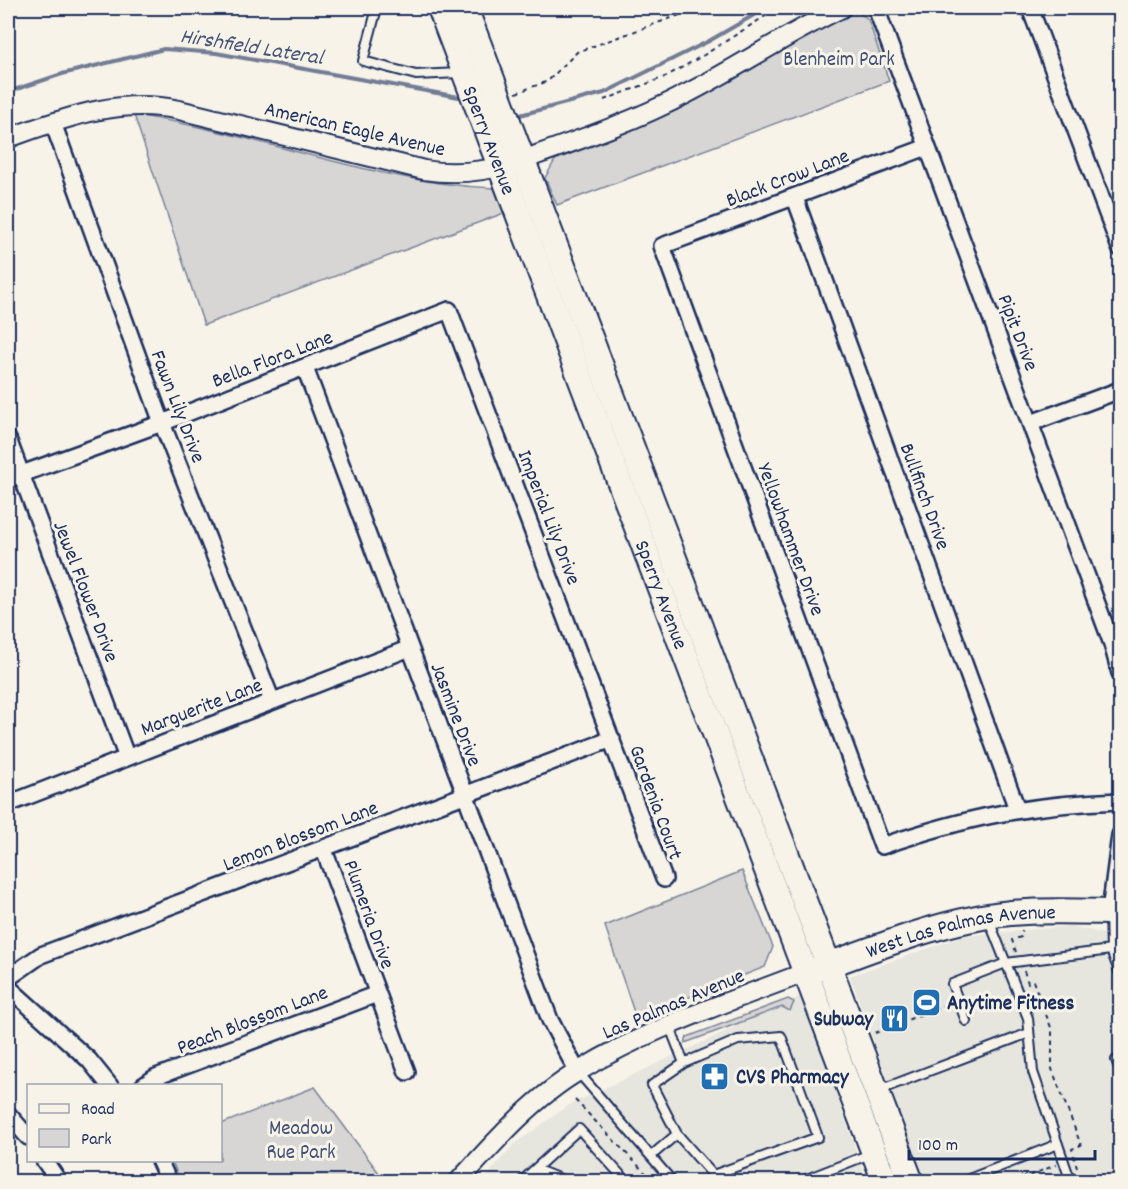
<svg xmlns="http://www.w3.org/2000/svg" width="1128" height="1189" font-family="Dekko,sans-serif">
<rect width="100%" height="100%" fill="#f7f3e8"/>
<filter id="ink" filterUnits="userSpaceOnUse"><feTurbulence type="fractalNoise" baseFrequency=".0167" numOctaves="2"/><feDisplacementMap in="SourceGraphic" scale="12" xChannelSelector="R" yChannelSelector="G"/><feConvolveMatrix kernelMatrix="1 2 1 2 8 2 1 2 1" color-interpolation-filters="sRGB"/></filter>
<g filter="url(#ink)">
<path fill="#e6e5de" d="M1071,926L1120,938V1181H925L850,976L963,936Z
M801,996L867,1181L482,1182L513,1145L569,1105Z"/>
<path fill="#d7d6d4" stroke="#798299" stroke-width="1.5" d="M853,9L868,19L889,81L557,205L545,178L555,160L677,110L824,22Z
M134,115C255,132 371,183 494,188L504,213L204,325Z
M742,871L773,947L765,967L636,1018L605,926Z
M788,999L794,1002L790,1011L782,1007L685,1043L687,1037Z
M315,1087L385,1181H180L172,1161L220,1160L221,1124Z"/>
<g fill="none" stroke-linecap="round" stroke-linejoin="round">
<path stroke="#727c95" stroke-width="4" d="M8,92L62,74L164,49L216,53L459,97
M520,115L604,93L709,41L766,8"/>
<defs>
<path id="service" d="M377,8L363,61L416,75L460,73
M1110,915L1111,950
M988,918L1028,1018L1033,1072L1071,1182
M966,1021L952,984L1006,963L1111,950L1120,974
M1120,1058L1116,1060L1120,1071
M578,1072L673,1182
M879,1090L1029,1033
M677,1134L652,1085L684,1063
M651,1156L677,1134L713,1175L818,1137L781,1036L738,1040L684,1063L669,1025
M521,1182L535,1169
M568,1182L535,1169L579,1129L627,1182
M799,1182L870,1154
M961,1182L1058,1144"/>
<path id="minor" d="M876,8L1112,644L1120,673
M1030,8L1120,248
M53,123L162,423L272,701
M927,147L662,246L882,846C967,817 1031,804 1120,801
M795,198L1017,809
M305,368L550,1020L577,1071
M1031,423L1120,390
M8,439L127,758
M8,479L162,423L449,310L664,879
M8,804L410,648
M324,850L407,1072
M1110,912L1120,835
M8,978L41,955L612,739
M8,987L89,1060L110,1086
M143,1086L156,1077L377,994
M8,1114L28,1137
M44,1160L59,1182
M159,1160L169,1182"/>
<path id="tertiary" d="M8,138C65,118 118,97 179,110L424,170C454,175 482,172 511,164C570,143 631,123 686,94C739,67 788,33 842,8
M458,1182C493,1144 534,1097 579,1071C649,1028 728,1002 804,973"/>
<g id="primary">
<path id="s1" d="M440,8L885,1182"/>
<path d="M465,8L911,1182"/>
<path id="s2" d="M814,970C866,952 918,930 972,919C1017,909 1064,911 1110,912L1120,914"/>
</g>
</defs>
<use href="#service" stroke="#1b2f5e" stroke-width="12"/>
<use href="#minor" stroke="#1b2f5e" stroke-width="20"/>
<use href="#tertiary" stroke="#1b2f5e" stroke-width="22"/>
<use href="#primary" stroke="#1b2f5e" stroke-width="28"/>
<path stroke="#1b2f5e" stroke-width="2" stroke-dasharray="4.5 4.5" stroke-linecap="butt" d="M516,93L548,81L577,52L699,8
M604,100L665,77L704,55L778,8
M1016,952L1012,940L1021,937L1022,930
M1024,971L1028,983L1033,981L1052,1030V1069L1081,1145L1072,1149L1077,1168
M875,1033L947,1004
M575,1100L654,1182
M1013,1182L1056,1165"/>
<use href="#service" stroke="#f7f3e8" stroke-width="8"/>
<use href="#minor" stroke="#f7f3e8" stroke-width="15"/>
<use href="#tertiary" stroke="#f7f3e8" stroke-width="18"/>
<use href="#primary" stroke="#f7f3e8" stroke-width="24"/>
</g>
</g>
<defs>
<symbol id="stadium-square" viewBox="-11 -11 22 22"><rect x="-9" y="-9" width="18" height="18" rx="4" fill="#1f6fb2" stroke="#f7f3e8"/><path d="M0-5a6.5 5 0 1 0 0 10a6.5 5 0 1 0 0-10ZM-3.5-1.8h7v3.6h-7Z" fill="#fff"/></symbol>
<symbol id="restaurant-square" viewBox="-11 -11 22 22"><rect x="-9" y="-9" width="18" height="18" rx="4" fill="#1f6fb2" stroke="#f7f3e8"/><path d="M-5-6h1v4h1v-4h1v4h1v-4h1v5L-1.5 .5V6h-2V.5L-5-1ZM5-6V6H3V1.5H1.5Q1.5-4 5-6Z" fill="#fff"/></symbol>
<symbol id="pharmacy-square" viewBox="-11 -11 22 22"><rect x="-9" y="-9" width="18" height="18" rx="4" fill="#1f6fb2" stroke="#f7f3e8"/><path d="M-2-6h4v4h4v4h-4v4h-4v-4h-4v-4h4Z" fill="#fff"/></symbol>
</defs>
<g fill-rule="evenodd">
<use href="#stadium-square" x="910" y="986" width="33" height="33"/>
<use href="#restaurant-square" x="878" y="1002" width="33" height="33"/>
<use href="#pharmacy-square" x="698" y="1060" width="33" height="33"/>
</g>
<g text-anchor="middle" stroke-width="6" stroke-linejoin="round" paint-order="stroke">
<g font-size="21" fill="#415076" stroke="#f7f3e8">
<text x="839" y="65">Blenheim Park</text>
<text x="301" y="1134">Meadow<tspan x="301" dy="24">Rue Park</tspan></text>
</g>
<g font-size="21" fill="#1b2f5e" stroke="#f7f3e8">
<text transform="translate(355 128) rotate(13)" y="7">American Eagle Avenue</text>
<text dy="7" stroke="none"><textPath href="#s1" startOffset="141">Sperry Avenue</textPath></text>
<text transform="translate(787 177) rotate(-21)" y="7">Black Crow Lane</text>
<text transform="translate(1019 332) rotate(69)" y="7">Pipit Drive</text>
<text transform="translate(272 358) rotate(-21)" y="7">Bella Flora Lane</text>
<text transform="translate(179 406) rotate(69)" y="7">Fawn Lily Drive</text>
<text transform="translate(926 496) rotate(70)" y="7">Bullfinch Drive</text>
<text transform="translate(550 517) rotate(69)" y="7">Imperial Lily Drive</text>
<text transform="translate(792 539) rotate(70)" y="7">Yellowhammer Drive</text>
<text transform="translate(87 591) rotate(69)" y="7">Jewel Flower Drive</text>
<text dy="7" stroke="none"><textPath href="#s1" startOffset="627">Sperry Avenue</textPath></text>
<text transform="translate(201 706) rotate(-21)" y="7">Marguerite Lane</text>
<text transform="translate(457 714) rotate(69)" y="7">Jasmine Drive</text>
<text transform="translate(657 802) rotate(70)" y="7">Gardenia Court</text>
<text transform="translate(300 835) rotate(-21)" y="7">Lemon Blossom Lane</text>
<text transform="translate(370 914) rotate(70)" y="7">Plumeria Drive</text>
<text dy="7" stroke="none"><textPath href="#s2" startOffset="153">West Las Palmas Avenue</textPath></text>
<text transform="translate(673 1003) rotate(-23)" y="7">Las Palmas Avenue</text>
<text transform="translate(252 1019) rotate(-21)" y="7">Peach Blossom Lane</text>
</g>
<g font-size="21" font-weight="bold" fill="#1b2f5e" stroke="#f7f3e8" text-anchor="start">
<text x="947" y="1009">Anytime Fitness</text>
<text x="873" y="1025" text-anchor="end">Subway</text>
<text x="736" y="1083">CVS Pharmacy</text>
</g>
<g font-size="22" font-style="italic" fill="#465679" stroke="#f7f3e8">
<text transform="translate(252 45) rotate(9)" y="8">Hirshfield Lateral</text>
</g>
</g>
<rect width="1128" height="1189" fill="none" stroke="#f7f3e8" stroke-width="30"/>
<rect x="15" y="15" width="1098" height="1159" fill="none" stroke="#1b2f5e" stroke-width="2" filter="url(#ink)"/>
<rect x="27" y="1084" width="195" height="78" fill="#f7f3e8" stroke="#9fa5b1" stroke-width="1.5"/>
<rect x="39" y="1104" width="30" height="9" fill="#f7f3e8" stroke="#9fa5b1" stroke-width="1.5"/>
<text x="81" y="1114" font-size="18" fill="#1b2f5e">Road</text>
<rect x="39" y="1129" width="30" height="18" fill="#d7d6d4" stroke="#9fa5b1" stroke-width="1.5"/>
<text x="81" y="1144" font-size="18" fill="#1b2f5e">Park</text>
<path d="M909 1150v9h186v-9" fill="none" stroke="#1b2f5e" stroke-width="3"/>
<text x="918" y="1150" font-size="18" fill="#1b2f5e" stroke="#f7f3e8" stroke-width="4.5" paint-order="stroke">100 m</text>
</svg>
